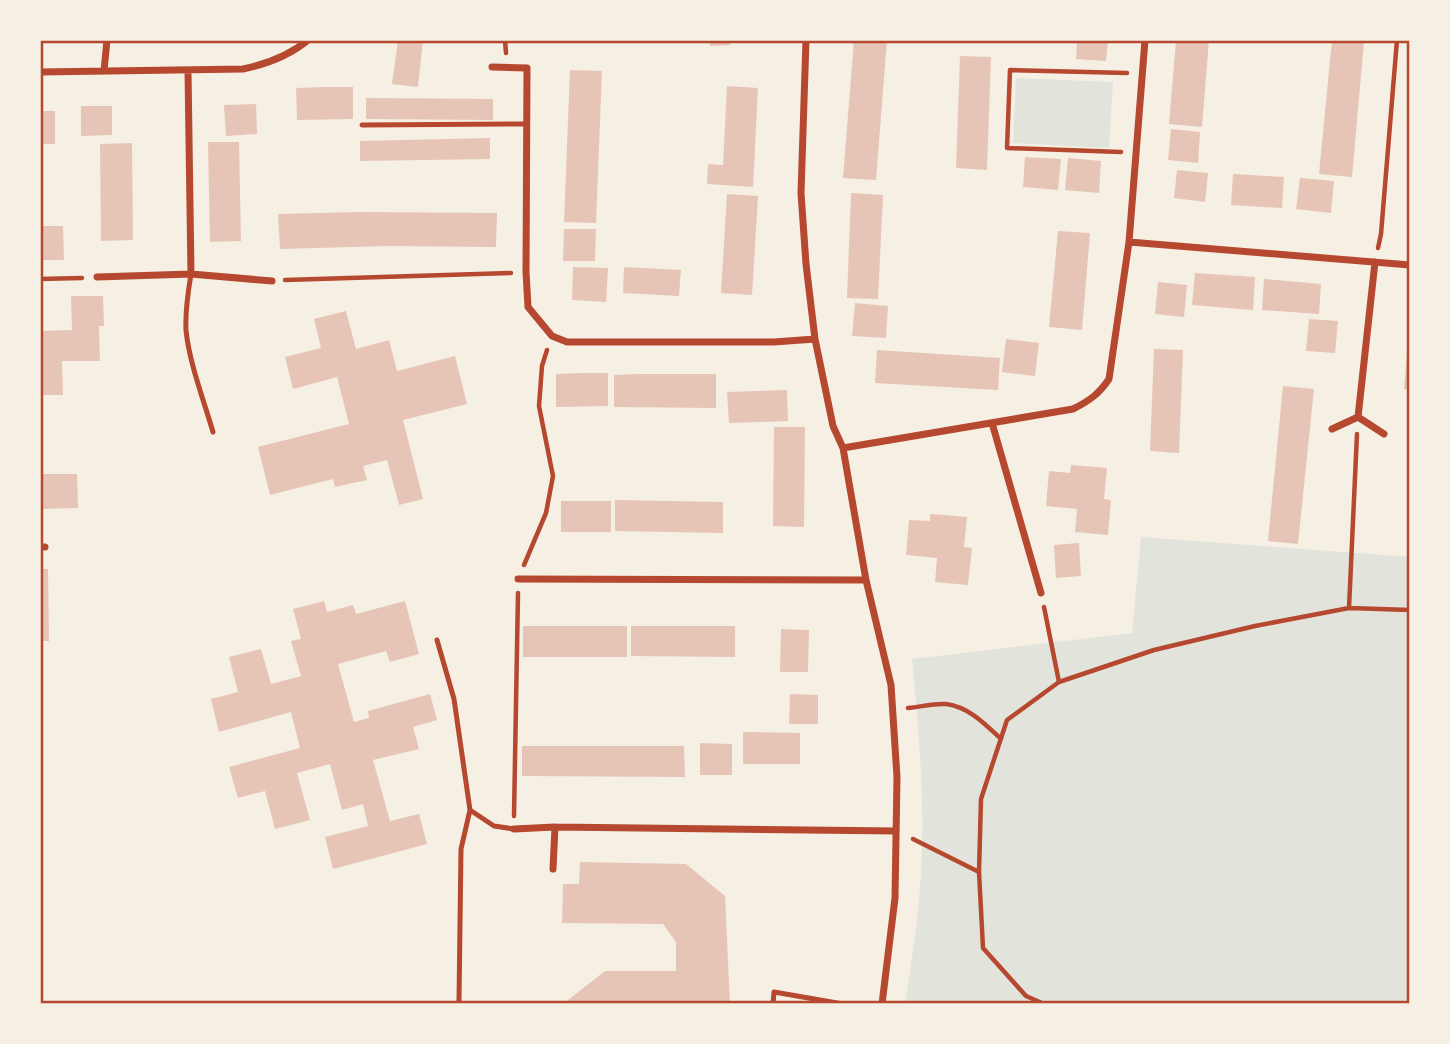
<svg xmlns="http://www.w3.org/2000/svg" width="1450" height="1044" font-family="'Fira Sans Condensed',sans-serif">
<rect width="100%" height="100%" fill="#f6efe4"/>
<path fill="#e2e4dc" d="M1016,78L1113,82L1109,148L1013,143Z
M1141,537L1397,556H1410V1004H905C912,961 918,918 921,875C925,803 919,730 912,659L1132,633Z"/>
<path fill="#e6c5b7" d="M398,40H423L418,87L392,84Z
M710,40H730V45L710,46Z
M854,40H887L876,180L843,178Z
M1077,40H1108L1106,61L1076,59Z
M1176,40H1209L1202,127L1169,124Z
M1332,40L1364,42L1352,177L1319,174Z
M960,56L991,57L987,170L956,168Z
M570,70L602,71L596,223L564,222Z
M727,86L758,88L753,187L707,184L708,164L723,165Z
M324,87H353V119L297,120L296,88Z
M366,98L493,99V120L366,119Z
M256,104L257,134L226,136L224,105Z
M81,106H112V135L81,136Z
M40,111H55V144H40Z
M1171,129L1200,132L1198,163L1168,160Z
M490,138V159L360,161V141Z
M208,142H239L241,241L210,242Z
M132,143L133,240L101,241L100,144Z
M1025,157L1061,159L1058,190L1023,187Z
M1068,158L1101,161L1099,193L1065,190Z
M1177,170L1208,173L1205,202L1174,198Z
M1233,174L1284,177L1282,208L1231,205Z
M1300,178L1334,181L1331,213L1296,209Z
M851,193L883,195L878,299L847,298Z
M727,194L758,196L752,295L721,293Z
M359,212L497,213L496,247L388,246L280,249L278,214Z
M40,226H63L64,260H40Z
M564,229H596L595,261H563Z
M1058,231L1090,233L1082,330L1049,327Z
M573,267L608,268L606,302L572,300Z
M624,267L681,270L679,296L623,293Z
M1195,273L1255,277L1253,310L1192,305Z
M1264,279L1321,284L1319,314L1262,310Z
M1158,282L1187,285L1184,317L1155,314Z
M71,296H103L104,326H99L100,361H62L63,395H40V331L72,330Z
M855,303L888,306L886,338L852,336Z
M346,311L356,349L389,340L397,371L455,356L467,404L403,420L423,499L399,505L387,460L363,466L367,480L335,487L333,479L270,495L258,447L349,424L337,377L293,389L285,357L321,348L314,319Z
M1309,319L1338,321L1335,353L1306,351Z
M1408,338H1410V389H1404Z
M1006,339L1039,343L1035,376L1002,372Z
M1154,349L1183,350L1179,453L1150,451Z
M877,350L1000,358L998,390L875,383Z
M583,373H608V406L556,407V374Z
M638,374H716V408L614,407V375Z
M1283,386L1314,389L1298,544L1268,541Z
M787,390L788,421L729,423L727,392Z
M774,427H805L804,527L773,526Z
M1071,465L1107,468L1104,499L1111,500L1108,535L1075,532L1077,509L1046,506L1049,471L1070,473Z
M40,474H77L78,508L40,509Z
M615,500L723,502V533L615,531Z
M561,501H611V532H561Z
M930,514L967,517L964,547L972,548L968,585L935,582L937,558L906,555L909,520L930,521Z
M1079,543L1081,576L1056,578L1054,545Z
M40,569H48L49,641H40Z
M324,601L327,612L353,605L356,614L405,601L419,654L390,662L386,651L338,664L354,722L369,718L368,711L430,694L437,720L413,727L419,749L373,760L390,821L419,814L427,844L333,869L325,837L368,826L363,804L342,810L330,764L297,773L310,820L275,829L265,791L238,798L229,767L300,748L291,712L219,732L211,699L238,692L229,657L261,649L271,684L301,676L291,641L301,639L293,609Z
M523,626H627V657H523Z
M631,626H735V657L631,656Z
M781,629L809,630L808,672H780Z
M790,694L818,695V724H789Z
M743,732L800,733V764H743Z
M700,743L732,744V775H700Z
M522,746H684L685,777L522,776Z
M580,862L686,864L725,896L730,1004H563L605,971H676V942L663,924L562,923L563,884H579Z"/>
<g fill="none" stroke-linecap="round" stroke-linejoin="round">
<path stroke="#b5482f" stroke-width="4.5" d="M505,40L506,53
M1121,152L1007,148L1010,70L1127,73
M1378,248L1381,234L1397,40
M40,279L82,278
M285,280L511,273
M524,565L546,513L553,476L539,406L542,366L547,350
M1044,607L1059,682
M1349,608L1357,434
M908,708C920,707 934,703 946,704C969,707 985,724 1001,739
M514,816L518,593
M913,839L979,872
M1044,1004L1026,996L983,948L979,872L981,799L1007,720L1059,682L1154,650L1255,626L1349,608L1410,610"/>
<path stroke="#b5482f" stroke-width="5" d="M362,125L527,124
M191,274C188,292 185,311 186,330C189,362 204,401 213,432
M437,640L454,699L470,810L494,826L514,829
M459,1001L461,849L470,810
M773,1004L774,992L843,1004"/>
<path stroke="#b5482f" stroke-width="7" d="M806,40L801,193L806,264L815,339L833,426L843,448L866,580L891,685L897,777L895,898L882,1004
M492,67L527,68L526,272L528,307L552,336L567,342H774L815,339
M104,71L107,40
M188,71L191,274
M40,72L243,69C267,64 289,56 308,40
M1129,242L1410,265
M97,277L191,274L272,281
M1358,417L1375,262
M992,423L1041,593
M1332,429L1358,417L1384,434
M843,448L1073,409C1089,401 1099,394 1109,379L1129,242L1145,40
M40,547H45
M518,579L866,580
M514,829L555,827L896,831
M553,869L555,827"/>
</g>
<rect width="1450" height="1044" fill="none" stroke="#f6efe4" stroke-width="84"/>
<rect x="42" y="42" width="1366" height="960" fill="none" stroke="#b5482f" stroke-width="2.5"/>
</svg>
